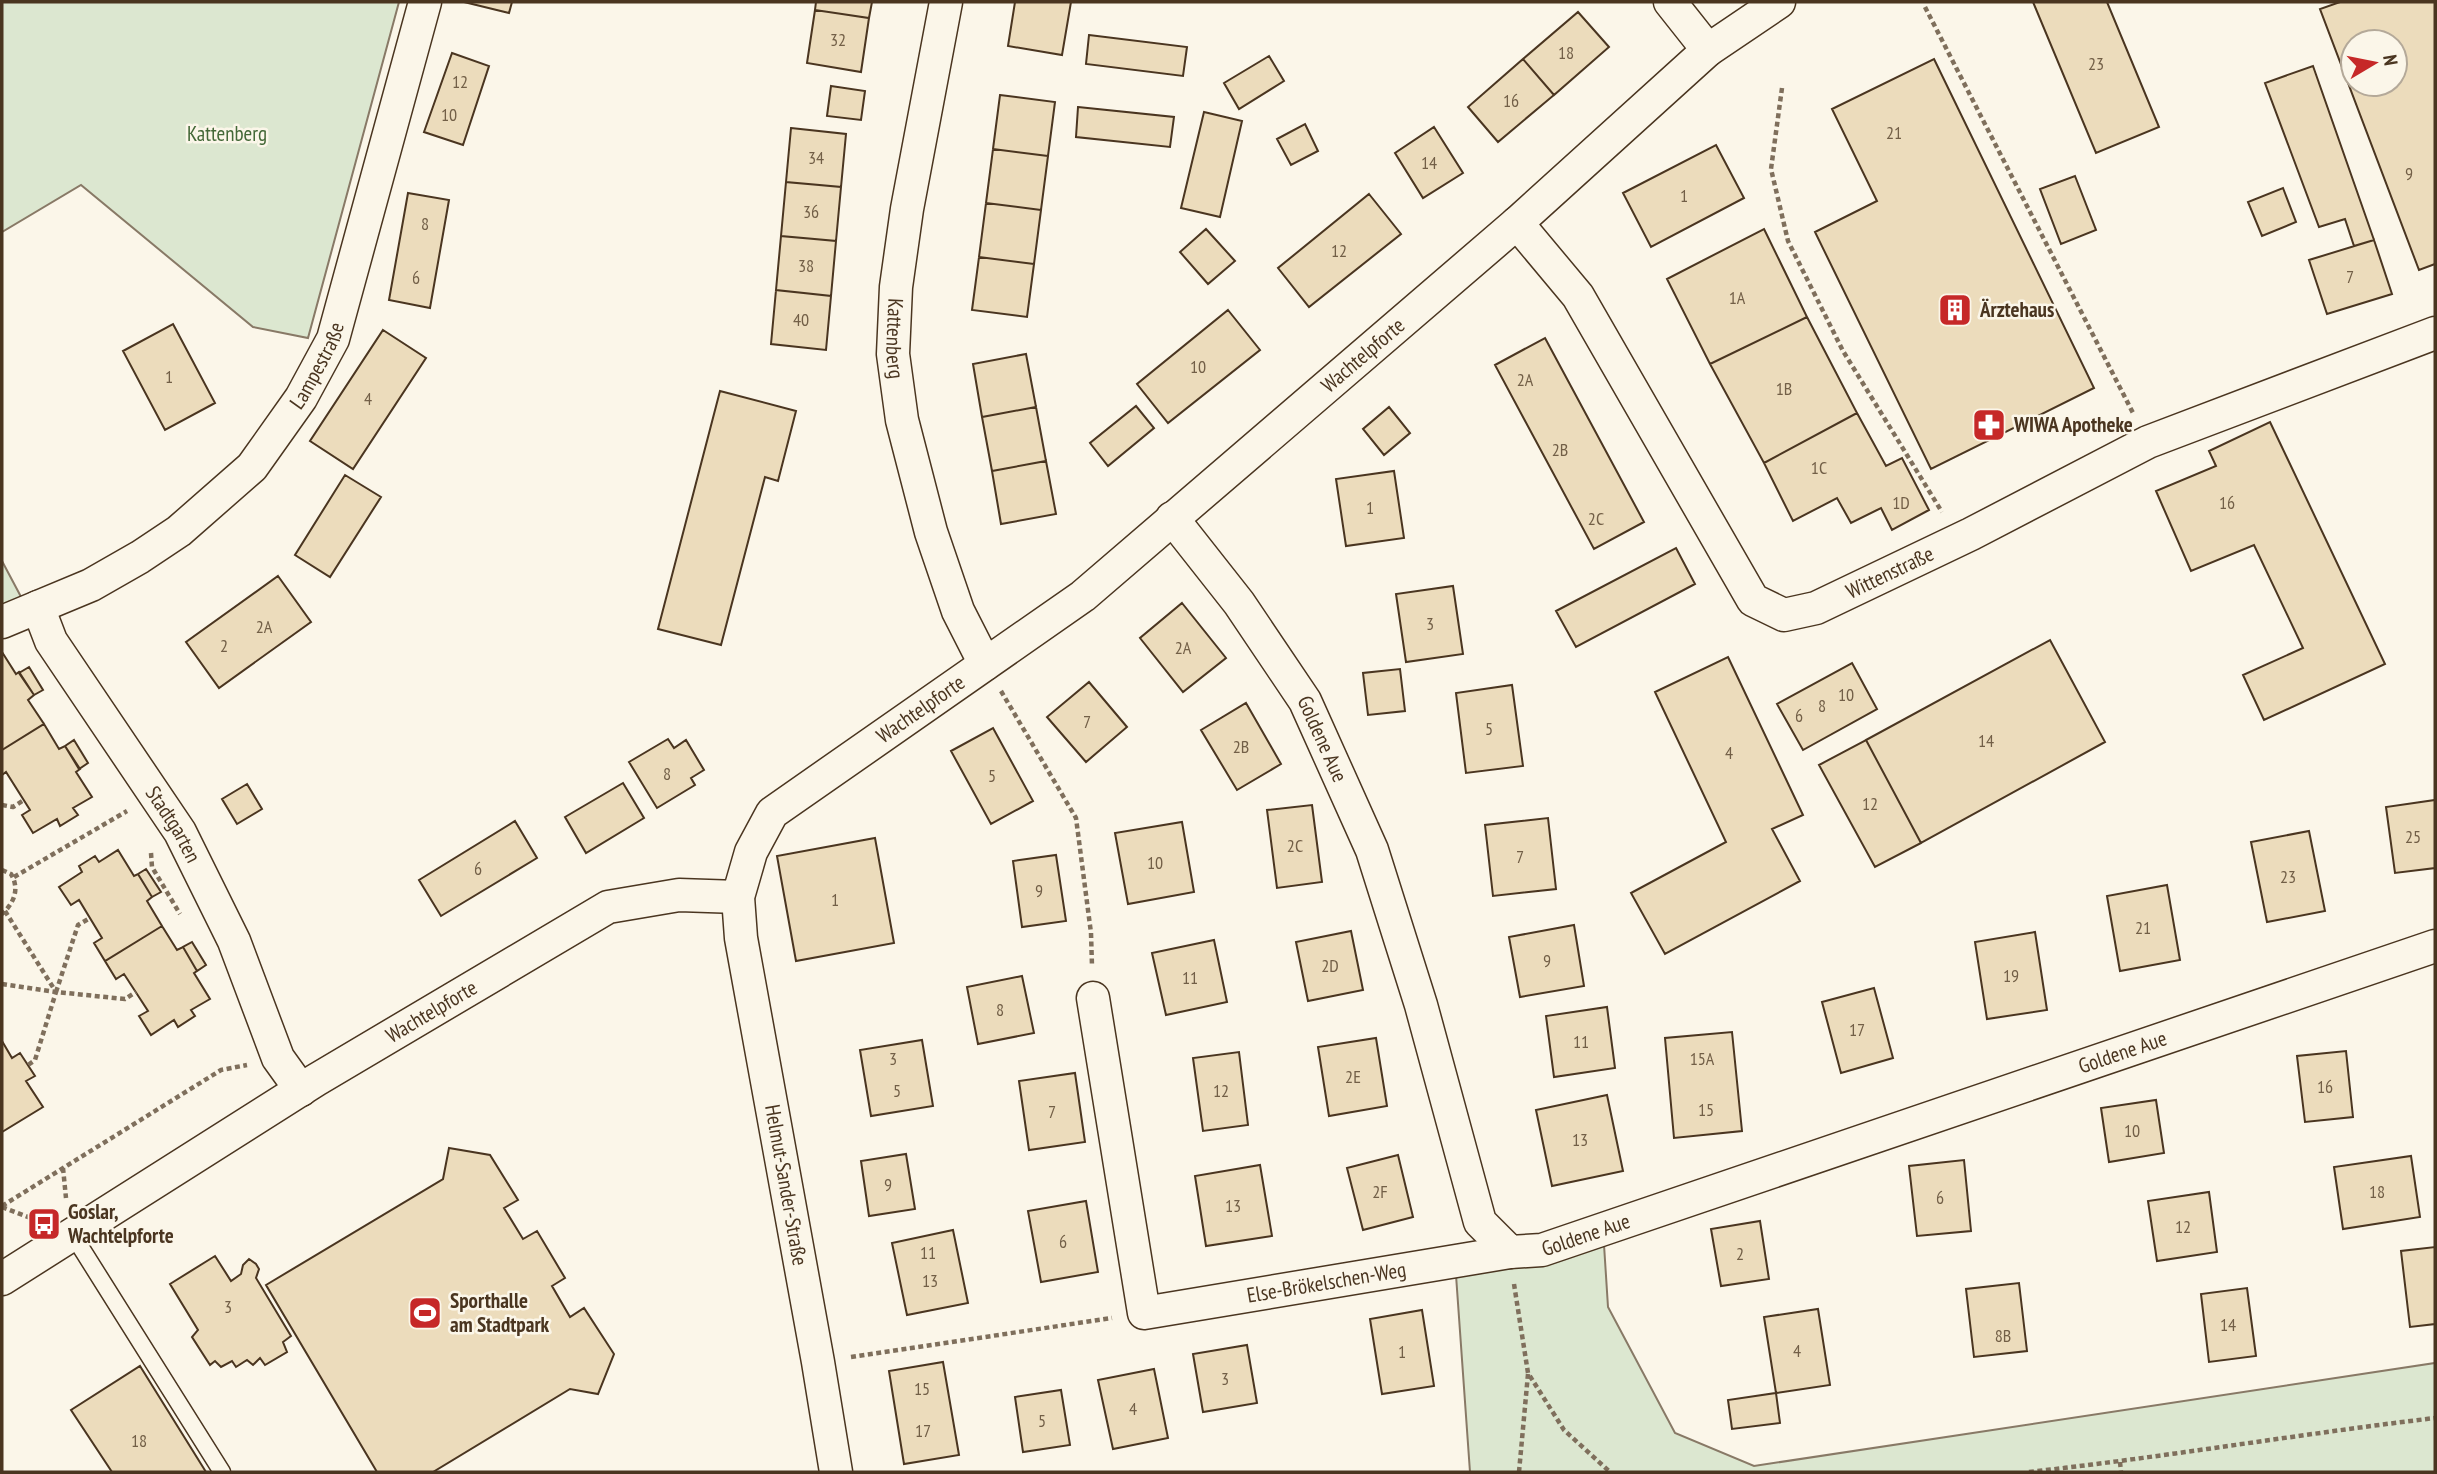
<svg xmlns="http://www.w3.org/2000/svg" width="2437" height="1474" font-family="'PT Sans Narrow',sans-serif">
<rect width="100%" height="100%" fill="#fbf6e9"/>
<path fill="#dce7d0" stroke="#887966" stroke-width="2" d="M2,2H399L308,338L253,327L81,185L2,232Z
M2,561L28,610L2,619Z
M1603,1229L1608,1307L1675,1433L1754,1466L2435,1363V1472H1470L1455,1261Z"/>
<path fill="#ecdcbc" stroke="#4a3520" stroke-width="2" fill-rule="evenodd" d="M464,2H512L509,13Z
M816,2H872L869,18L815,10Z
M1015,2H1071L1062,55L1008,46Z
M2033,2H2107L2159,127L2096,153Z
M2340,2H2435V264L2419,270L2320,9ZM2353,42H2395V84H2353Z
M815,10L869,18L861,72L807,63Z
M1578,12L1609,47L1554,95L1523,59Z
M1089,35L1187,47L1183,76L1086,64Z
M452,53L489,66L463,145L424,132Z
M1269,56L1284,81L1239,109L1224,83Z
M1523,59L1554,95L1498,142L1468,107Z
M1934,59L2094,388L1931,469L1815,232L1877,201L1832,109Z
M2313,66L2374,240L2354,246L2345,219L2319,227L2265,83Z
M831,86L865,91L861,120L827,116Z
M1000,95L1055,102L1048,156L993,149Z
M1078,107L1174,117L1170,147L1076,137Z
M1204,112L1242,121L1220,217L1181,208Z
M1305,124L1318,151L1291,165L1277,139Z
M1434,127L1463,173L1423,198L1395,153Z
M791,128L846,134L841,187L786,182Z
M1716,145L1744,198L1651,247L1623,193Z
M993,149L1048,156L1041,210L986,203Z
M2075,176L2096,230L2061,244L2040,189Z
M786,182L841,187L836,241L781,236Z
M2283,188L2296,222L2262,236L2248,202Z
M408,193L449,200L430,308L389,300Z
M1369,194L1401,234L1309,307L1278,268Z
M986,203L1041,210L1034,264L979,257Z
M1206,229L1235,261L1208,284L1180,252Z
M1764,229L1807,317L1710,364L1667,279Z
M781,236L836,241L831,296L776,290Z
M2374,240L2392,294L2327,314L2309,260Z
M979,257L1034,264L1027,317L972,310Z
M776,290L831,296L826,350L771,344Z
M1228,310L1260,350L1168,423L1137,384Z
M1807,317L1857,413L1764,463L1710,364Z
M173,324L215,403L165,430L123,351Z
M383,330L426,358L353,469L310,441Z
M1545,338L1644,522L1594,549L1495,365Z
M1026,354L1036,407L982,417L973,364Z
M720,391L796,411L778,481L765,477L721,645L658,629Z
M1136,406L1154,428L1108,466L1090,443Z
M1036,407L1046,461L992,471L982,417Z
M1389,407L1410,433L1384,455L1363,429Z
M1857,413L1886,466L1902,458L1929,510L1892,530L1881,508L1851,523L1837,498L1793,521L1764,463Z
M2270,422L2385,664L2264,720L2243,675L2303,648L2254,545L2191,571L2156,491L2216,466L2209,451Z
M1046,461L1056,514L1001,524L992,471Z
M1394,471L1404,538L1346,546L1336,479Z
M345,475L381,497L330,577L295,555Z
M1676,548L1695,584L1576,647L1556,611Z
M278,576L311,622L219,688L186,642Z
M1453,586L1463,654L1406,662L1396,594Z
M1182,603L1226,658L1183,692L1140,638Z
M2050,640L2105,742L1921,843L1866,740Z
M2,652L16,674L19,672L34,695L28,700L44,724L2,750Z
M1728,657L1803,815L1772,829L1800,881L1665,954L1631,893L1726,842L1655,692Z
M1852,663L1877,709L1803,750L1777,704Z
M29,667L43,690L34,695L19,673Z
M1400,669L1405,711L1368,715L1363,673Z
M1089,682L1127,727L1086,762L1047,717Z
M1512,685L1523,766L1466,773L1456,693Z
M1246,703L1281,764L1237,790L1201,730Z
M44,724L59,749L65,746L80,769L76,772L92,797L73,808L78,815L60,826L57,819L33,833L22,815L30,810L6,772L2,775V750Z
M993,728L1033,801L991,824L951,751Z
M668,739L674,748L686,740L704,770L691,778L695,785L657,808L629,762Z
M74,740L88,763L79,769L65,746Z
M1866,740L1921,843L1875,867L1819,765Z
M623,783L644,818L586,853L565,817Z
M247,784L262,809L237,824L222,799Z
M2435,800V868L2395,873L2386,807Z
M1312,805L1322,882L1277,888L1267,810Z
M1548,818L1556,889L1493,896L1485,825Z
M515,821L537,858L441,916L419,880Z
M1182,822L1194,892L1128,904L1115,833Z
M2309,831L2325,911L2267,922L2251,842Z
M875,838L894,943L796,961L777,856Z
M118,850L134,876L138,874L152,897L147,901L162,926L105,961L94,943L102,938L79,900L71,905L59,887L82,872L79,866L95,856L99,862Z
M1056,855L1066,921L1022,927L1013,861Z
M146,869L161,892L152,897L138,874Z
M2167,885L2180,960L2120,971L2107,896Z
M1574,925L1584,986L1520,997L1509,937Z
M162,926L177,950L183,947L197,971L194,973L210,999L191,1010L195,1016L178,1027L174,1020L151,1035L139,1016L148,1011L124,974L116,979L105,961Z
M1351,931L1363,990L1308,1001L1296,942Z
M2035,932L2047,1010L1987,1019L1975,942Z
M1214,940L1227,1002L1166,1015L1152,953Z
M192,942L206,965L197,971L183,947Z
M1022,976L1034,1033L978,1044L967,987Z
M1874,988L1893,1058L1841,1073L1822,1002Z
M1607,1007L1615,1068L1554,1077L1546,1016Z
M1732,1032L1742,1131L1674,1138L1665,1038Z
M1376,1038L1387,1106L1329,1116L1318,1047Z
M922,1040L933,1106L871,1116L860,1050Z
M2,1041L12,1058L20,1053L35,1076L26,1081L43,1107L2,1132Z
M2346,1051L2353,1117L2305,1122L2297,1056Z
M1239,1052L1248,1125L1203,1131L1193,1058Z
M1075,1073L1085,1142L1029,1150L1019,1081Z
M1607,1095L1623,1171L1552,1186L1536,1110Z
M2156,1100L2164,1153L2109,1162L2101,1108Z
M449,1148L490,1155L518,1200L504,1208L523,1239L537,1231L565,1278L552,1286L570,1317L584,1308L614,1354L598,1394L570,1389L433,1472H377L266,1285L443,1179Z
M906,1154L915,1209L869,1216L861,1161Z
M1398,1155L1413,1217L1363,1230L1347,1168Z
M2411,1156L2420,1217L2343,1229L2334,1167Z
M1964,1160L1971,1231L1917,1236L1909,1166Z
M1260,1165L1272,1236L1206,1246L1195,1176Z
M2209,1192L2217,1252L2157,1261L2148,1201Z
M1086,1201L1098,1272L1041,1282L1028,1211Z
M1760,1221L1769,1279L1721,1286L1711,1229Z
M953,1230L968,1303L907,1315L892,1243Z
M2435,1247V1324L2410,1327L2401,1251Z
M215,1256L231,1281L241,1274L243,1265L249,1259L256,1264L259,1269L256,1278L291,1336L283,1342L287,1352L265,1365L260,1358L253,1365L247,1360L236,1367L232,1361L221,1367L215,1361L210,1365L192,1337L198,1330L170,1284Z
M2019,1283L2027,1351L1974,1357L1966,1289Z
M2247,1288L2256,1356L2209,1362L2201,1294Z
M1818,1309L1830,1385L1776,1393L1764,1317Z
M1422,1310L1434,1386L1382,1394L1370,1319Z
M1247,1345L1257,1403L1203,1412L1193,1354Z
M943,1362L959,1455L904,1464L889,1371Z
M140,1366L206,1472H112L71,1410Z
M1154,1369L1168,1438L1113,1449L1098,1380Z
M1061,1390L1070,1445L1023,1452L1015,1397Z
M1776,1393L1780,1423L1732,1429L1728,1400Z"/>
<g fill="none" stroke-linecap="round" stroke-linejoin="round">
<defs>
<path id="lane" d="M73,1235L222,1472"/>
<g id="street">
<path id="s1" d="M946,2L907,209L896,287L893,354L902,420L931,532L958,611L985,664"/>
<path d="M1670,2L1708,50"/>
<path id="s2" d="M1517,223L1578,296L1753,600L1784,615L1816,608L1971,534L2148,442L2435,333"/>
<path id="s3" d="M1172,518L1239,603L1305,701L1372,850L1421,1005L1480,1222L1510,1252L1542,1250L2435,946"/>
<path id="s4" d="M38,607L51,641L180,832L234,941L278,1058L301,1090"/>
<path id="s5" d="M2,622L91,585L140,557L179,531L252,467L301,398L333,339L425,2"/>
<path id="s6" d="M1093,998L1144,1313L1510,1252"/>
<path id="s7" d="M2,1279L316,1080L608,907L679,895L738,897"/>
<path id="s8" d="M836,1472L818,1362L741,938L738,897L751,852L772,813L1083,596L1517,223L1708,50L1779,2"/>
</g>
</defs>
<use href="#lane" stroke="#4a3520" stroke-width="19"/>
<use href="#street" stroke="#4a3520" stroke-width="35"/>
<path stroke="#7f6f5c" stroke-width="4.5" stroke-dasharray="5 3.5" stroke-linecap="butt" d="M1925,7L2133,413
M1782,88L1771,169L1788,241L1843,351L1942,512
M1001,691L1076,818L1091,933L1092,966
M2,805L13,807L24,800
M151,853L152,867L180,914
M2,870L11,874C20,889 14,903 2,914
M14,877L127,811
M5,911L56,992L35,1060L28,1065
M2,984L56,992L125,999L136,992
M56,992L78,925L90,918
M63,1168L66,1198
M2,1206L221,1070L247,1065
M2,1207L33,1219
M1514,1284L1528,1373L1564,1430L1610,1472
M851,1357L1112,1318
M2120,1462L2121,1472
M1519,1472L1528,1374
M2029,1472C2165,1457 2300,1434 2435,1418"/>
<use href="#lane" stroke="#fbf6e9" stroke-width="16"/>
<use href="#street" stroke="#fbf6e9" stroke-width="32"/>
</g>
<defs>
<symbol id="building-square" viewBox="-11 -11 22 22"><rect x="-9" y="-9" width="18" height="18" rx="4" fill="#c62828" stroke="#fbf6e9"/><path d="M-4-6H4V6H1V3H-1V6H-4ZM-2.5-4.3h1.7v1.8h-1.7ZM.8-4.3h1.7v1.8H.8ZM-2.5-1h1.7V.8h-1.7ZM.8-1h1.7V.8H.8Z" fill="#fff"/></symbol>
<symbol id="pharmacy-square" viewBox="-11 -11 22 22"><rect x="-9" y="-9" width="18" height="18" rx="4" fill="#c62828" stroke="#fbf6e9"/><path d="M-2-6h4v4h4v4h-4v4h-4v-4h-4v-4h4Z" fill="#fff"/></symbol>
<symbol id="bus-square" viewBox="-11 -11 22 22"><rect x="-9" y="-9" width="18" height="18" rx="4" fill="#c62828" stroke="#fbf6e9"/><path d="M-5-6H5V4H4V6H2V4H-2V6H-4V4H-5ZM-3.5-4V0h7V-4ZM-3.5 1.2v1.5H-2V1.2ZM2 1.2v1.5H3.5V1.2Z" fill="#fff"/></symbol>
<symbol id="stadium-square" viewBox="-11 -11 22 22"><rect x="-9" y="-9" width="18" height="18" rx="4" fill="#c62828" stroke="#fbf6e9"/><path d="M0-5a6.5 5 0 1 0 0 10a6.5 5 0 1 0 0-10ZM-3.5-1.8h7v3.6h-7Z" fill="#fff"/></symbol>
</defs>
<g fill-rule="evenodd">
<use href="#building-square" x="1936" y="291" width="38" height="38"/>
<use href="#pharmacy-square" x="1970" y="406" width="38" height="38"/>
<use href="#bus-square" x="25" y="1205" width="38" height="38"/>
<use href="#stadium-square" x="406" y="1294" width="38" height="38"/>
</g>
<g text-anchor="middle" stroke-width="5" stroke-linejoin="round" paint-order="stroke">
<g font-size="18" fill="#725f47">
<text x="838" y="46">32</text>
<text x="1566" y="59">18</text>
<text x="2096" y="70">23</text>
<text x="460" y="88">12</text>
<text x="1511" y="107">16</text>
<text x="449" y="121">10</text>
<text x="1894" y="139">21</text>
<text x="816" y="164">34</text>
<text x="1429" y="169">14</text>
<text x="2409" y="180">9</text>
<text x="1684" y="202">1</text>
<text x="811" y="218">36</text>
<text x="425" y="230">8</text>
<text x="1339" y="257">12</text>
<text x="806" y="272">38</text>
<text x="2350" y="283">7</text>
<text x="416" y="284">6</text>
<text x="1737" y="304">1A</text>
<text x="801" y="326">40</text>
<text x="1198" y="373">10</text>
<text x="169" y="383">1</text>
<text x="1525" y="386">2A</text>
<text x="1784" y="395">1B</text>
<text x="368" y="405">4</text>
<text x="1560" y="456">2B</text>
<text x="1819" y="474">1C</text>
<text x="1901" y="509">1D</text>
<text x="2227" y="509">16</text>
<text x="1370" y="514">1</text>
<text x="1596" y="525">2C</text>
<text x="1430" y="630">3</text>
<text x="264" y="633">2A</text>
<text x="224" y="652">2</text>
<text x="1183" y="654">2A</text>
<text x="1846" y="701">10</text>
<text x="1822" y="712">8</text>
<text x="1799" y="722">6</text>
<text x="1087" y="728">7</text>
<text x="1489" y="735">5</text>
<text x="1986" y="747">14</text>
<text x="1241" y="753">2B</text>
<text x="1729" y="759">4</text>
<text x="667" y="780">8</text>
<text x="992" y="782">5</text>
<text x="1870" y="810">12</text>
<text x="2413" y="843">25</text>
<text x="1295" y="852">2C</text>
<text x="1520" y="863">7</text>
<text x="1155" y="869">10</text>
<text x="478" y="875">6</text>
<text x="2288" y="883">23</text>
<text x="1039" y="897">9</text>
<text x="835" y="906">1</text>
<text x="2143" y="934">21</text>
<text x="1547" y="967">9</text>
<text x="1330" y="972">2D</text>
<text x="2011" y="982">19</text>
<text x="1190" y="984">11</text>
<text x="1000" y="1016">8</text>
<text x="1857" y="1036">17</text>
<text x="1581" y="1048">11</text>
<text x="893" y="1065">3</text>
<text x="1702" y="1065">15A</text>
<text x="1353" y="1083">2E</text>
<text x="2325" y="1093">16</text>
<text x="897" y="1097">5</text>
<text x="1221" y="1097">12</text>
<text x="1706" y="1116">15</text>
<text x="1052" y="1118">7</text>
<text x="2132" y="1137">10</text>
<text x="1580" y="1146">13</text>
<text x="888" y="1191">9</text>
<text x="1380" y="1198">2F</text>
<text x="2377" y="1198">18</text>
<text x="1940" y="1204">6</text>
<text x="1233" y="1212">13</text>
<text x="2183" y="1233">12</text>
<text x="1063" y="1248">6</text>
<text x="928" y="1259">11</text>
<text x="1740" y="1260">2</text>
<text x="930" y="1287">13</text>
<text x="228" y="1313">3</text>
<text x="2228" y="1331">14</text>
<text x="2003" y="1342">8B</text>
<text x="1797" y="1357">4</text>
<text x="1402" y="1358">1</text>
<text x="1225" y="1385">3</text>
<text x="922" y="1395">15</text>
<text x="1133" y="1415">4</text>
<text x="1042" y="1427">5</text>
<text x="923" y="1437">17</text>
<text x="139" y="1447">18</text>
</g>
<g font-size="21" fill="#436837" stroke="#fbf6e9">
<text x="227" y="141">Kattenberg</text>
</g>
<g font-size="21" font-weight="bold" fill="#4a3520" stroke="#fbf6e9" text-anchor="start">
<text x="1980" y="317">Ärztehaus</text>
<text x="2014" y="432">WIWA Apotheke</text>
<text x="68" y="1219">Goslar,<tspan x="68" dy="24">Wachtelpforte</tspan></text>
<text x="450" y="1308">Sporthalle<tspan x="450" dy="24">am Stadtpark</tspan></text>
</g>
<g font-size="21" fill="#4a3520" stroke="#fbf6e9">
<text dy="7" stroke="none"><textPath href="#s1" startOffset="341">Kattenberg</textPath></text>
<text dy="7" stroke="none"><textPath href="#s8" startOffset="1423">Wachtelpforte</textPath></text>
<text dy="7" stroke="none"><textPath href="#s5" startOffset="418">Lampestraße</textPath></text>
<text dy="7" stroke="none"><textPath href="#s2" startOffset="595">Wittenstraße</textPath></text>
<text dy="7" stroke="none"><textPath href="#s8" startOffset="856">Wachtelpforte</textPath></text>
<text dy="7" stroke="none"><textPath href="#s3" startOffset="268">Goldene Aue</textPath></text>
<text dy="7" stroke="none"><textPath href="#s4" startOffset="257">Stadtgarten</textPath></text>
<text dy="7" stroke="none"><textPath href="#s7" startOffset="506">Wachtelpforte</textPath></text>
<text dy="7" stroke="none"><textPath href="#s3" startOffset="1465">Goldene Aue</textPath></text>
<text transform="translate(786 1185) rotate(80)" y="7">Helmut-Sander-Straße</text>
<text dy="7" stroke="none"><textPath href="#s3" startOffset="898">Goldene Aue</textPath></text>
<text dy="7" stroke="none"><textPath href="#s6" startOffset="504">Else-Brökelschen-Weg</textPath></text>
</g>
</g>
<rect width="2437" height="1474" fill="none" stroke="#4a3520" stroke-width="7"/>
<g transform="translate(2374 63) rotate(80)"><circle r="33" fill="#fbf6e9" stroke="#b4a999" stroke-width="2"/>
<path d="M0-5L12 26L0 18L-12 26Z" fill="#c62828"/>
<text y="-10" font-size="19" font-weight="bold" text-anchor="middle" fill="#4a3520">N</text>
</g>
</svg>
